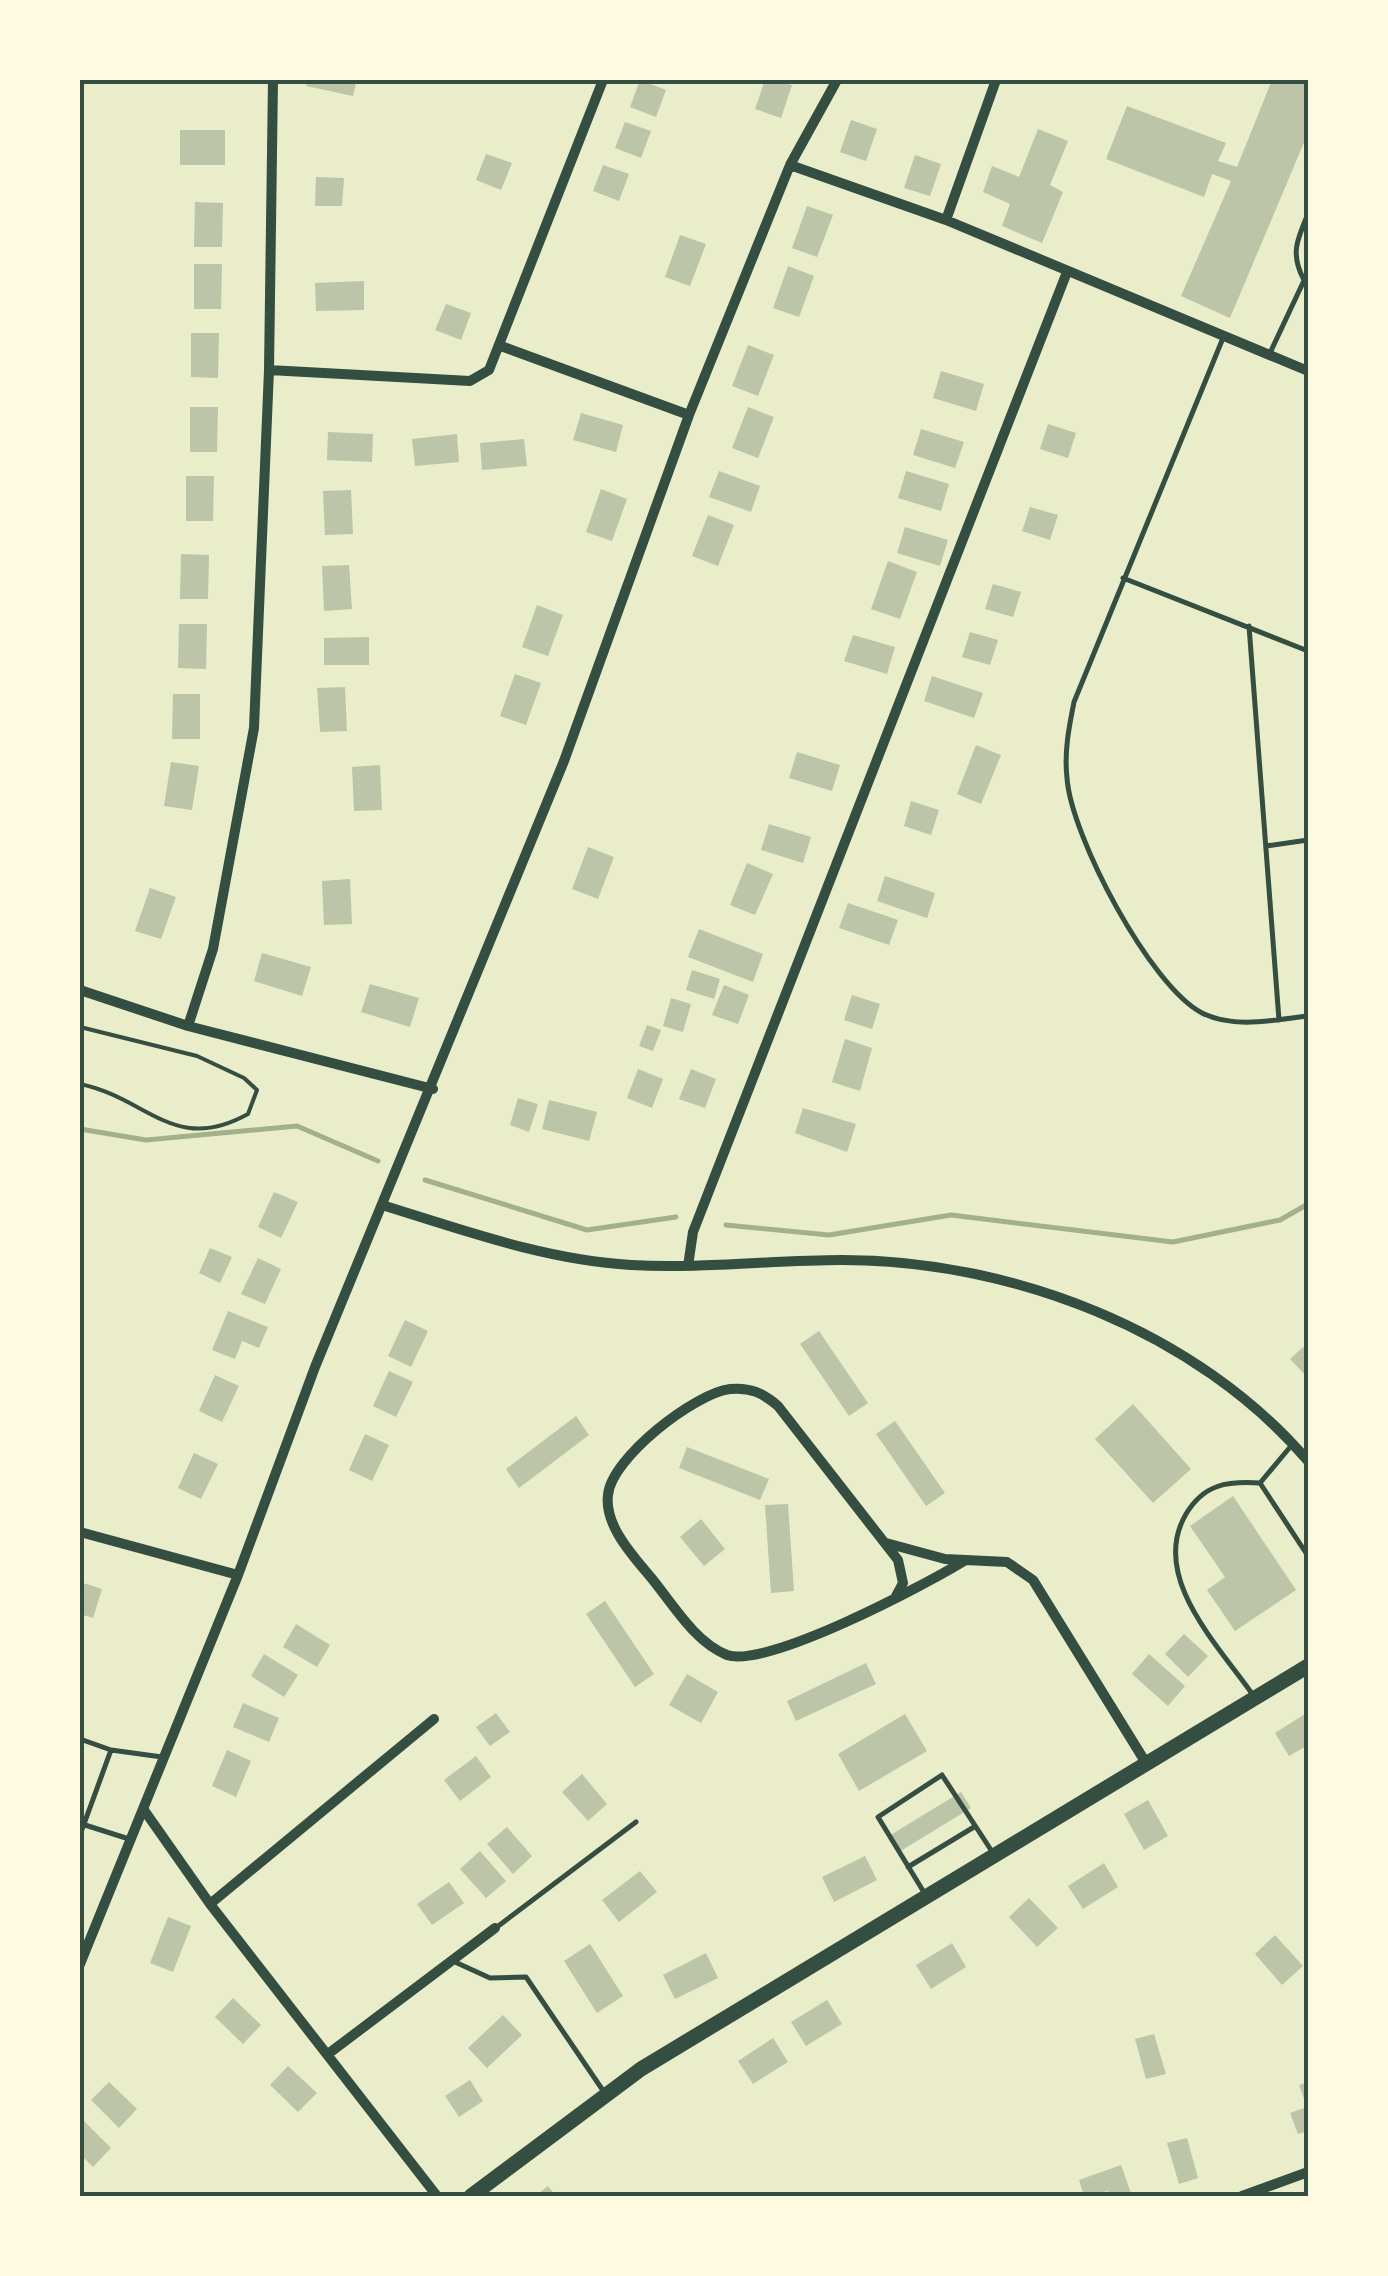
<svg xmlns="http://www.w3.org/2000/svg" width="1388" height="2276" font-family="'DejaVu Sans',sans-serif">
<rect width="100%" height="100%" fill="#e9edc9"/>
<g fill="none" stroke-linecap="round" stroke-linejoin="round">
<path stroke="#a3b18a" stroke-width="5" d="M80,1129L146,1140L297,1126L378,1161
M425,1180L587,1230L676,1217
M726,1225L829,1235L951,1215L1173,1242L1280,1220L1308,1204"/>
</g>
<path fill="#bcc5a7" d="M308,80H357L353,96L306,86Z
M640,80L666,90L656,117L630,107Z
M765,80L792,85L781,118L755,109Z
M1272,80H1308V133L1230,318L1181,296L1231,181L1212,174L1204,197L1106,159L1127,106L1226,143L1218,161L1237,167Z
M851,120L877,129L866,161L840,152Z
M625,122L651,131L641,158L615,148Z
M1038,129L1068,141L1050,185L1063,192L1042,243L1002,226L1010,204L983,192L992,166L1019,177Z
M180,130H225V165H180Z
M486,154L512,163L501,190L476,180Z
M915,155L941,164L930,196L904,188Z
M603,165L629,174L619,201L593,191Z
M316,177L344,178L342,206H315Z
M195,202L223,203L222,247H194Z
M807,206L833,215L817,257L792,248Z
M680,235L706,244L690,286L665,277Z
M194,264H222L221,309H194Z
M788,266L814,276L799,317L773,308Z
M364,281V310L316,311L315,283Z
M446,304L471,313L461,340L435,330Z
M191,333H219L218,378L191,377Z
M748,345L774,355L758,396L732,386Z
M941,371L984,384L976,411L933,398Z
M190,407H218L217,452H190Z
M748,407L774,417L758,458L732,448Z
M581,413L623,425L616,452L573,440Z
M1048,424L1076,433L1068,458L1040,449Z
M921,429L964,442L955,468L913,455Z
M328,432L373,434L372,462L327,460Z
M457,434L459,462L415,466L412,439Z
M524,439L527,466L482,470L480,443Z
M719,471L760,486L751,512L709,497Z
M906,471L949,484L941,511L898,498Z
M186,476H214L213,521H186Z
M601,489L627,499L612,541L586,532Z
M351,490L353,534L325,535L323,491Z
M1030,507L1058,515L1050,540L1022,531Z
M708,515L734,525L718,566L692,556Z
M905,527L948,540L940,566L897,553Z
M181,554L209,555L208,599H180Z
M888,561L917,572L900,619L871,609Z
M349,565L352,609L324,611L322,566Z
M993,584L1021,592L1013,617L985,609Z
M537,605L563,615L548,656L522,647Z
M179,624H207L206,669L178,668Z
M970,632L998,640L990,665L962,657Z
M853,635L895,647L887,674L844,661Z
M369,637V665H324V638Z
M515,674L541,683L526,725L500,716Z
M932,676L983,693L974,718L924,701Z
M345,687L347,731L320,732L317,688Z
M173,694H200V739H172Z
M976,745L1001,755L981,804L957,794Z
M797,752L840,765L832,791L789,778Z
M171,762L199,766L192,810L164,806Z
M380,765L382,810L354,811L352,767Z
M911,801L939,810L931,835L904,826Z
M769,824L811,837L803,863L761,850Z
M588,847L614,857L598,899L572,889Z
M747,863L773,874L755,915L730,905Z
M885,876L935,893L927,918L877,901Z
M350,879L352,924L324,925L322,881Z
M150,888L176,897L161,939L135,931Z
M848,903L898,920L889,945L839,928Z
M699,929L763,954L753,982L688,957Z
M262,953L311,967L302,996L254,981Z
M692,970L720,979L714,999L686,990Z
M370,984L419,998L410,1027L361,1012Z
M724,985L749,995L738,1024L712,1015Z
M852,995L880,1004L872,1029L844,1020Z
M671,998L691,1004L683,1032L663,1026Z
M647,1025L661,1030L653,1051L639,1046Z
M845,1039L872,1048L860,1091L832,1082Z
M638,1069L663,1079L652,1108L627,1098Z
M691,1069L716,1079L705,1108L679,1099Z
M518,1098L538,1104L529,1132L510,1125Z
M549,1100L597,1112L589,1141L542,1129Z
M803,1108L856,1124L847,1152L795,1133Z
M274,1192L298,1202L281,1238L258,1227Z
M210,1248L232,1257L220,1283L199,1273Z
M258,1258L281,1269L265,1304L241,1294Z
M228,1311L268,1327L259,1348L242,1341L235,1359L212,1350Z
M405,1320L428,1331L411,1367L388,1356Z
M819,1331L868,1403L849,1416L800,1344Z
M1303,1347L1308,1352V1378L1290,1359Z
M389,1371L413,1382L396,1417L373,1406Z
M215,1375L239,1386L222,1422L199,1411Z
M1133,1404L1191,1469L1153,1503L1095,1439Z
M576,1416L589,1435L519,1488L506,1469Z
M895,1421L945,1493L926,1506L876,1434Z
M365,1434L389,1445L372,1481L349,1470Z
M687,1447L769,1479L760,1500L679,1468Z
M194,1453L218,1464L201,1499L178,1488Z
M1233,1496L1296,1590L1235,1631L1207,1590L1225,1577L1190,1526Z
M788,1504L794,1591L771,1593L765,1505Z
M701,1519L725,1549L704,1566L680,1537Z
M80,1582L102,1589L93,1618L80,1614Z
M605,1601L654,1674L635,1687L586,1614Z
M296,1624L330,1645L317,1667L283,1647Z
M1184,1634L1208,1656L1188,1677L1165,1654Z
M264,1654L298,1675L284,1697L251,1676Z
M1149,1654L1185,1686L1168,1706L1132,1674Z
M866,1663L876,1684L796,1721L787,1701Z
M687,1674L718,1692L701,1723L669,1705Z
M243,1703L279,1718L269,1742L233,1727Z
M1308,1712V1745L1289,1756L1275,1733Z
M496,1713L510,1732L490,1746L476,1727Z
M905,1714L927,1751L859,1791L838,1754Z
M227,1750L251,1761L236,1797L212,1786Z
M476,1756L491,1777L460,1801L444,1780Z
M582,1774L607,1804L588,1821L562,1792Z
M961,1792L971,1808L899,1852L889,1836Z
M1148,1800L1168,1836L1144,1850L1124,1814Z
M507,1827L532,1856L513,1874L487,1844Z
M480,1851L506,1881L486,1898L460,1869Z
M865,1856L877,1880L834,1902L822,1877Z
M1104,1863L1118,1887L1083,1909L1068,1886Z
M640,1871L657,1892L619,1922L602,1900Z
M449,1882L464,1903L432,1925L417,1904Z
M1029,1898L1058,1928L1037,1947L1009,1917Z
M168,1917L191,1926L173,1972L150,1963Z
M1275,1935L1303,1966L1282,1985L1255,1954Z
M952,1943L966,1967L931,1989L916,1965Z
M590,1944L623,1996L597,2013L564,1961Z
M706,1953L718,1978L675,1999L663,1975Z
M233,1998L261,2025L243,2044L215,2017Z
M827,2000L842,2024L806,2046L791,2022Z
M503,2015L522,2035L487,2068L468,2048Z
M1154,2034L1166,2074L1146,2079L1135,2039Z
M773,2038L788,2062L753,2084L738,2061Z
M288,2066L317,2093L298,2112L270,2085Z
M470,2080L483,2101L459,2117L445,2096Z
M109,2082L137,2109L119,2128L91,2100Z
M1308,2082V2131L1298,2134L1290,2113L1307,2107L1299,2085Z
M83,2120L111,2148L93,2167L80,2154Z
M1187,2138L1198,2178L1179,2184L1167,2143Z
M1121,2165L1132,2196H1109L1108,2191L1084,2196L1079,2180Z
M548,2186L556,2196H535Z"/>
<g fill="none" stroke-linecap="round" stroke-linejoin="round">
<path stroke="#344e41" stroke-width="4" d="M80,1027L197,1056L244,1078L257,1090L248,1114C174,1155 148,1098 80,1084"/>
<path stroke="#344e41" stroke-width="5" d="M1304,280C1290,254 1297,240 1308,214
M1223,338L1074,702C1069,727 1064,752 1067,778C1071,836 1150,986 1202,1013C1234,1029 1274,1020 1308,1016
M1270,353L1308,272
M1123,578L1308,651
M1249,626L1279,1020
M1266,846L1308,840
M1291,1446L1260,1483L1308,1556
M1253,1695C1219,1646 1149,1577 1186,1514C1204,1484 1227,1481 1260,1483
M80,1739L111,1750L80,1835
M111,1750L162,1757
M85,1825L129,1839
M908,1867L974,1827
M925,1894L878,1817L942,1775L993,1853
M497,1927L636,1822
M455,1962L490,1978L526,1977L604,2092"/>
<path stroke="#344e41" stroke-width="10" d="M790,165L946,220L1308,371
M946,220L996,80
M501,346L689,415
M269,370L470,381L489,370L603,80
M80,990L188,1026L433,1089
M188,1026L213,949L254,728L269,370L273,80
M382,1205C463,1230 545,1260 631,1265C701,1269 772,1260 842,1260C1012,1260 1197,1331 1308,1461
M688,1266L693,1232L1067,272
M80,1532L238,1575
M886,1543L945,1559L1007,1562L1033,1580L1146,1763
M896,1596L903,1583L898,1560L778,1406C763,1393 750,1387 730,1389C695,1393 611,1458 608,1495C604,1526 634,1557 653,1580C674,1606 695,1642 727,1655C766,1669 925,1585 964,1561
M144,1810L210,1904L437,2196
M210,1904L434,1719
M80,1964L238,1575L315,1367L564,761L689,415L790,165L837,80
M328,2054L495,1928
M1242,2196L1308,2172"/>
<path stroke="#344e41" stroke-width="15" d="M471,2196L641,2069L1308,1666"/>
</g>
<rect width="1388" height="2276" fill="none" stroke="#fefae0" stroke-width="165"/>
<rect x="82" y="82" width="1224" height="2112" fill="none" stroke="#344e41" stroke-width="4"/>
</svg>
